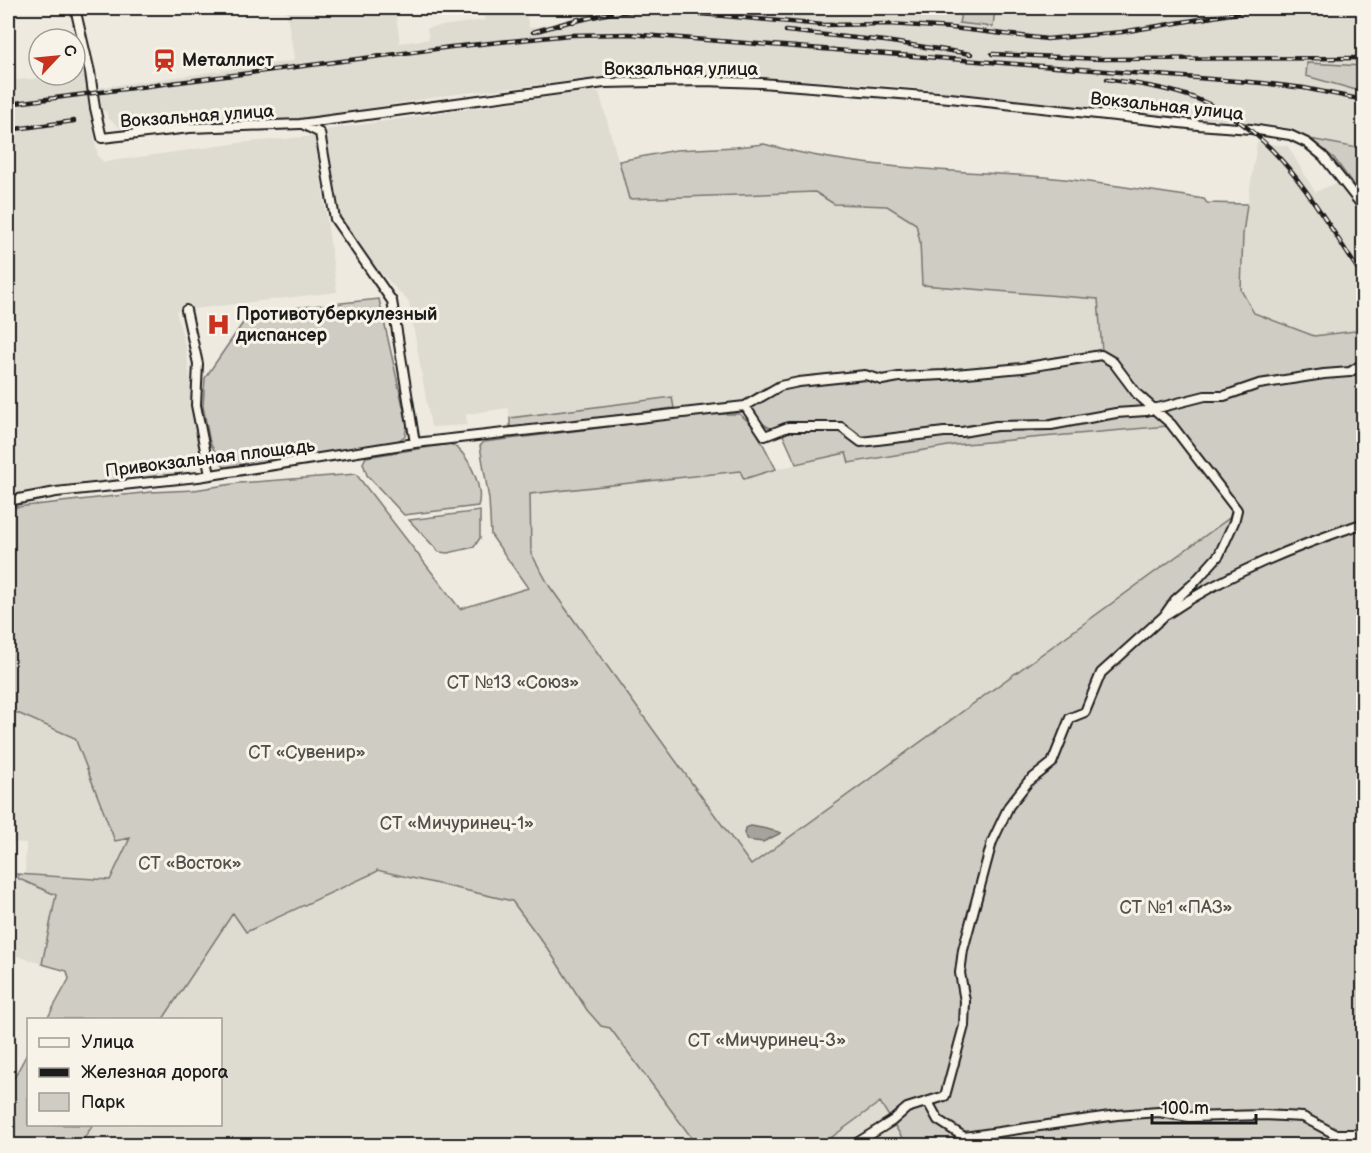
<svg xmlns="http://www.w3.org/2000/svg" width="1371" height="1153" font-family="'Balsamiq Sans',sans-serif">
<rect width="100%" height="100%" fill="#eeeae0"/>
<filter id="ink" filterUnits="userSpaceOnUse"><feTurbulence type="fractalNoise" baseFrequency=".0167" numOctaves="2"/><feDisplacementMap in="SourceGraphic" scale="12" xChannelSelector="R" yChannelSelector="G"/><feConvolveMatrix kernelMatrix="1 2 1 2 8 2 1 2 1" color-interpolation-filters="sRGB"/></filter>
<g filter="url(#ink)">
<path fill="#dedbd1" d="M286,8H395L400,43L429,39L427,28L485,20L484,8H525L529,28L556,23L586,12L593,8H962L960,23L992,27L995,12L1031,8H1363V66L1307,63L1306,76L1363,92V149L1310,139L1294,129L1265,124L1108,110L907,87L705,73L603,77L553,83L448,95L312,118L121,128L109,119L106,111H90L98,157L104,162L239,143L315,136L337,292L176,311L186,349L199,448L195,462L171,473L65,488L8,498V39L12,38L16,80L75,75V73L86,72L88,89L293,61L294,58Z
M591,91L599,92L629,199L815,192L834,204L887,206L916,224L920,242L922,285L1098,299L1102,353L1023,366L764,388L746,400L674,408L672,397L510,418L508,408L466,414L467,425L431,427L409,302L378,270L340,218L325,130Z
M1257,142L1288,146L1315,192L1339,182L1363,213V330L1314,336L1254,313L1241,290L1243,234Z
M1168,426L1233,510L1232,516L751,865L550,587L531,553L530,494L740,471L745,479L781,468L847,453L849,463L954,445Z
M8,709L75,738L115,841L130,837L110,880L25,875L26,843L8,842Z
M377,870L512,901L550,952L587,1010L596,1022L610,1028L697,1145L80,1144L93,1125L220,1124V1020L163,1019L233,912L247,932L376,872Z
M8,872L17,874L19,879L56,895L42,964L11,954L8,962Z
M880,1102L903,1139L895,1145L821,1146Z"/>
<path fill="#cfccc3" stroke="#767470" stroke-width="1.5" d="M962,8H995L993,27L959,23Z
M1307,63L1363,66V92L1306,76Z
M1310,139L1363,149V198L1334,158Z
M764,144C856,169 951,170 1045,177C1099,182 1151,191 1204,199L1207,203L1247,204L1243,234L1241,290L1254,313L1314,336L1363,330L1364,1081L1357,1095L1363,1113V1145H895L903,1139L880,1102L821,1145H697L610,1028L601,1026L587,1010L550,952L512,901L377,870L376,872L246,932L233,913L163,1019H47L69,979L67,971L42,964L56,895L19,879L17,874L110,880L130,838L115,841L75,738L8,709V508L151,492L194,490L239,483L356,474L460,609L528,588L491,535L489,499L480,446L484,442L712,414H740L754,427L776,469L744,479L740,471L530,494L531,553L550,587L751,865L1232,516L1233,510L1168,426L954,445L849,463L846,453L796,464L783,435L761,423L746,400L764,388L801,379L882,378L1023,366L1102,352L1098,299L922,285L920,242L916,224L887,206L834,204L815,192L629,199L619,161L676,150L736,147Z
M379,299L407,424L405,436L396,442L224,467L210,443L203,406L205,378L245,320L294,308Z
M672,397L674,408L510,429V418Z
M450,444C468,451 484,488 478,506L404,515L367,475L363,463L366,457Z
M480,511V538L474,547L448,553L439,552L409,520Z
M28,1052V1124L93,1125L80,1144L82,1145H8V1089Z"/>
<path fill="#a6a39d" stroke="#6f6d69" stroke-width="1.5" d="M751,826C756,827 778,831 781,833L763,842L747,840L744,833L745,828Z"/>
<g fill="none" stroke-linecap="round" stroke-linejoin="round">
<defs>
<path id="street" d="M75,8L90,72L95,108L102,138L190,128L300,124L604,83L705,81L761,83L950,98L1198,125L1251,129L1290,135L1307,143L1323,156L1364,208
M304,125L320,133L335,219L392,301L415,443
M186,310L198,364L196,405L210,475
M745,406L765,436L788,427H841L861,442L944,432H962L996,426L1051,425L1116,413L1146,411L1205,396H1224L1259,384L1324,374L1350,372L1364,363
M8,501L56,492L198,477L415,443L745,406L780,386L799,382L865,375L882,380L899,377L944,375L1022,368L1101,355L1113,362L1137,394L1171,424L1237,510L1234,522L1219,555L1194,583L1175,600L1164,616L1101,673L1085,712L1070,718L1052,763L1028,782L1009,806L992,842L963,950L960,973L965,1001L964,1026L945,1096L907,1108L892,1121L852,1146
M1167,614C1226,574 1296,546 1364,523
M928,1102L938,1120L964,1137L1117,1115L1159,1112L1189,1117L1263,1115L1303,1117L1335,1134H1364"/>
</defs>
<use href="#street" stroke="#1c1c1c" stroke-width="12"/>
<use href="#street" stroke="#f7f3e8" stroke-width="8"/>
<defs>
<path id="rail" d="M774,8L810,11
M572,22L610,13L657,10L823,25L889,24L952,28L1047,39L1122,32L1267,8
M786,31L885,41L971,54
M533,32L579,19
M992,54L1101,59L1364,58
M1107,79C1137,84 1168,88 1197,99C1277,129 1318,210 1363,277
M8,104L451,47L570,35L629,34L1262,83L1304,88L1364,100
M8,130L74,121"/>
</defs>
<use href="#rail" stroke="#1c1c1c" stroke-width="4.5"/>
<use href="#rail" stroke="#f7f3e8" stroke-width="2" stroke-dasharray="7" stroke-linecap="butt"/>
</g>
</g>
<defs>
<symbol id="station-bare" viewBox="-9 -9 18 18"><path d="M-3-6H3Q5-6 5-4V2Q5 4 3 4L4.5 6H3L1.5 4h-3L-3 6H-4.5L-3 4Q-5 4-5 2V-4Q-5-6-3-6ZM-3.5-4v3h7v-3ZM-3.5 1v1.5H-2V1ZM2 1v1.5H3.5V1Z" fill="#c8321e" stroke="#f7f3e8" stroke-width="2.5" paint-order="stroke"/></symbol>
<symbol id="hospital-bare" viewBox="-9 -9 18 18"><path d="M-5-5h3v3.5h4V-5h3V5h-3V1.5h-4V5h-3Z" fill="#c8321e" stroke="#f7f3e8" stroke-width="2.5" paint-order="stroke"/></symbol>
</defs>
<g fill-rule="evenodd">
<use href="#station-bare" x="148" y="44" width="33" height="33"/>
<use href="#hospital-bare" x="202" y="308" width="33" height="33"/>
</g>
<g text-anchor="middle" stroke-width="6" stroke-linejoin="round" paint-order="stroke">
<g font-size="18" font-weight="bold" fill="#1c1c1c" stroke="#f7f3e8" text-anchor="start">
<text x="182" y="66">Металлист</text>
<text x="236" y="320">Противотуберкулезный<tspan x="236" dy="21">диспансер</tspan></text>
</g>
<g font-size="18" fill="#1c1c1c" stroke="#f7f3e8">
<text x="681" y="75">Вокзальная улица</text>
<text transform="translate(1167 106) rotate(6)" y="6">Вокзальная улица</text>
<text transform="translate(197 116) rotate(-4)" y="6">Вокзальная улица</text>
<text transform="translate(210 458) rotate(-7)" y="6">Привокзальная площадь</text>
</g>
<g font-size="18" fill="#52514e" stroke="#f7f3e8">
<text x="513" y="688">СТ №13 «Союз»</text>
<text x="307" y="758">СТ «Сувенир»</text>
<text x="457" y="829">СТ «Мичуринец-1»</text>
<text x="190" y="869">СТ «Восток»</text>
<text x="1176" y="913">СТ №1 «ПАЗ»</text>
<text x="767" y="1046">СТ «Мичуринец-3»</text>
</g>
</g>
<rect width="1371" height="1153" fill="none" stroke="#f7f3e8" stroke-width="30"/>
<rect x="15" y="15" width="1341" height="1123" fill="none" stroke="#1c1c1c" stroke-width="2" filter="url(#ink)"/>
<rect x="27" y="1018" width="195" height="108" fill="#f7f3e8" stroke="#9f9d96" stroke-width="1.5"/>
<rect x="39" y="1038" width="30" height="9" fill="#f7f3e8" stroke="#9f9d96" stroke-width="1.5"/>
<text x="81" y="1048" font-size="18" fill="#1c1c1c">Улица</text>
<rect x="39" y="1068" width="30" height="9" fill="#1c1c1c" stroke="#9f9d96" stroke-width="1.5"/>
<text x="81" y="1078" font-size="18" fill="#1c1c1c">Железная дорога</text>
<rect x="39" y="1093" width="30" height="18" fill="#cfccc3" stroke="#9f9d96" stroke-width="1.5"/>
<text x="81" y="1108" font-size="18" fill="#1c1c1c">Парк</text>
<g transform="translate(57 57) rotate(64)"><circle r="28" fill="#f7f3e8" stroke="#9f9d96" stroke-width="1.5"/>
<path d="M0-4.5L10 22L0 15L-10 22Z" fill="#c8321e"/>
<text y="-9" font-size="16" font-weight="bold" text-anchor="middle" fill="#1c1c1c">С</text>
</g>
<path d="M1152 1114v9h104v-9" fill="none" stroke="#1c1c1c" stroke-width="3"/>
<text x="1161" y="1114" font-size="18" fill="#1c1c1c" stroke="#f7f3e8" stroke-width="4.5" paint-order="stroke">100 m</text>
</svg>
